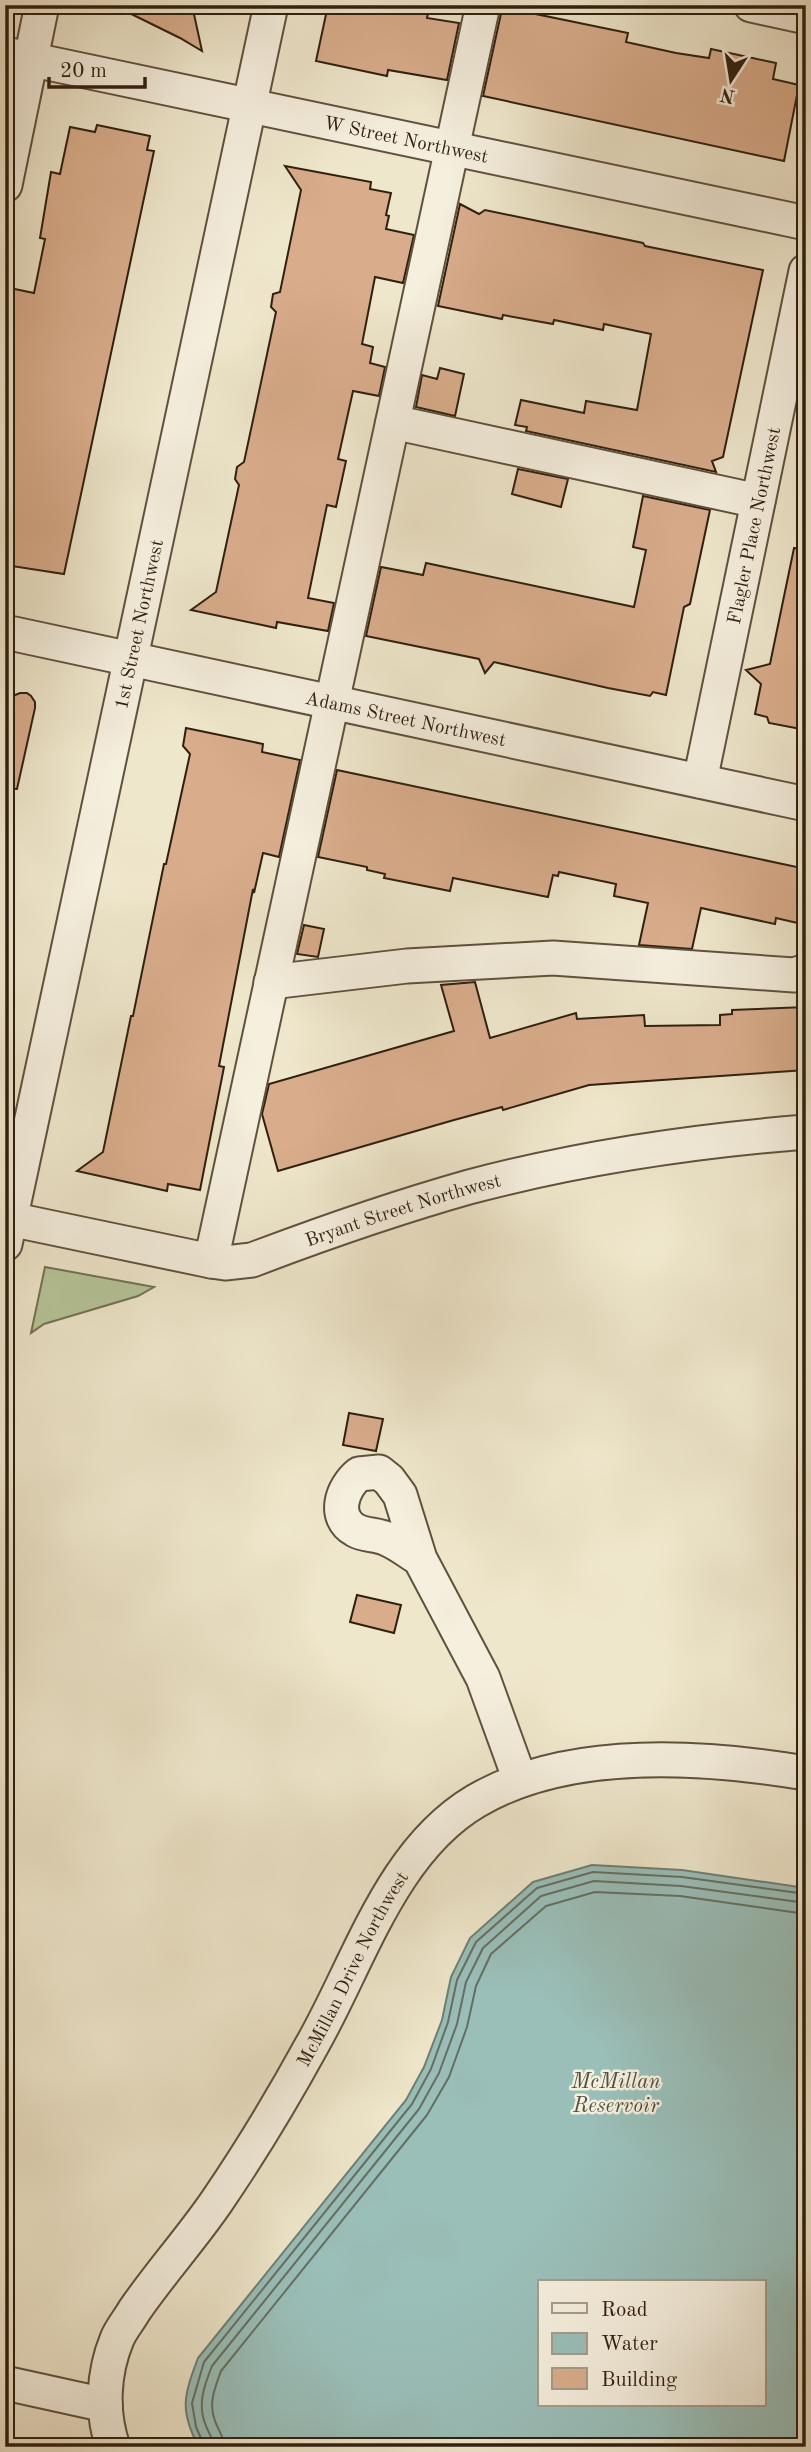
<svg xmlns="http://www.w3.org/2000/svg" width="811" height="2452" font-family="'Old Standard TT',serif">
<rect width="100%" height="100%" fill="#efe7cc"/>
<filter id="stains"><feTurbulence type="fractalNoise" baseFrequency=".00286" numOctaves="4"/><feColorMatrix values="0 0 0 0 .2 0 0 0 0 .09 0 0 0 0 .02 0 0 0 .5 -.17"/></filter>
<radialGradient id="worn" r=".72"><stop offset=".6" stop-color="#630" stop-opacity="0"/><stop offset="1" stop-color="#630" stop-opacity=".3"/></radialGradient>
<path fill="#b6c699" stroke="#727254" stroke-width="2" d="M45,1267L154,1287L138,1296L44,1324L31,1333Z"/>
<path fill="#9abfb9" stroke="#6f7f75" stroke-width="2" fill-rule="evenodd" d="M592,1865L682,1870L806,1888V2447H199C179,2411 184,2395 198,2358L406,2100L424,2067L442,2020L451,1977L470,1938L533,1882ZM540,2282H764V2405H540Z"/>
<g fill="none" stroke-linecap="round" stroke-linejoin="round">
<path stroke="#646f64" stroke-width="2" d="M205,2447L196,2427L192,2403L204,2362L412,2104L431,2069L448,2022L457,1980L476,1942L537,1888L593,1872L682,1877L806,1894
M214,2447C213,2438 209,2434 206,2426C197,2405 204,2386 212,2366L419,2109L439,2073L457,2024L466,1982L483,1948L541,1896L594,1881L681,1886L806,1903
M224,2447C224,2436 218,2430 215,2421C208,2403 215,2388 221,2371L427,2115L449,2077L467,2027L476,1986L491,1954L546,1906L595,1892L680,1896L806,1914"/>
</g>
<path fill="#d9ad8c" stroke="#2f1f0f" stroke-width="2" d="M113,5H192L202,51L180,38Z
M328,5H430L427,18L459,23L447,80L388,70L387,76L316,61Z
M502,9L510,11L511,9L628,33L626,42L676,53L709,58L711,49L776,63L773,79L799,85L784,161L483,96Z
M97,125L150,136L147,150L154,151L64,574L5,565V287L34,293L45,239L40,238L51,172L60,174L70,127L95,132Z
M285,166L371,182L370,189L391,193L386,215L389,216L386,229L414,235L403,283L375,277L362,344L373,347L370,363L385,367L379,396L353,391L338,459L346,461L336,507L327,505L308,598L334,603L328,631L277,622L276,628L191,610L216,592L239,485L235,479L237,467L244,462L256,406L276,312L271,307L273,294L280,292L301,190Z
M460,204L479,214L485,210L643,243L645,246L763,270L723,457L712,461L716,472L526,431L527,427L515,425L521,400L584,413L586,401L637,410L651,334L604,324L603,330L554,320L553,324L503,315L502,319L438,306Z
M440,368L464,374L455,416L416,407L422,375L437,379Z
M518,469L568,479L561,507L512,494Z
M643,496L710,510L690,604L684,607L666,695L653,692L650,696L608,688L494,662L485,673L479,659L366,636L381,567L423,575L426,563L634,607L646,550L633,547Z
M794,548L806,549V730L769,723L767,717L755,714L761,684L746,670L770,664Z
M20,693H27L31,696L35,702V708L17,789L5,788V699Z
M186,728L263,744L262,752L300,760L279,857L263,853L254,893L253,889L219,1066L224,1067L200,1190L168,1184L167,1191L77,1171L103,1152L131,1016H133L164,864H166L190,754L183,746Z
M337,770L797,867L798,873L806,875V925L776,918L775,924L701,908L692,949L639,945L648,903L614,896L616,884L559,872L558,876L553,875L548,897L453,878L450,891L384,878L385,874L367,870V867L318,857Z
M304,925L324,929L318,957L297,954Z
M475,982L490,1038L576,1013L577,1019L644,1015L645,1026L720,1025V1015L732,1014V1010L806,1007V1070L589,1085L503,1110L502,1107L454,1120L278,1171L262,1114L269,1084L454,1031L441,985Z
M349,1413L383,1419L376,1451L343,1445Z
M357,1595L401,1605L394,1633L350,1622Z"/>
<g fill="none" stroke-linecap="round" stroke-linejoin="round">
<defs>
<g id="minor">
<path d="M751,5L806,17"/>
<path id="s1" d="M5,54L806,223"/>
<path d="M5,185L42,5"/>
<path d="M393,422L758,501"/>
<path id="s2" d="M5,632L806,804"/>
<path id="s3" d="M700,781L806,271"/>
<path d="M271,982L407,966L553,958L794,975L806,971"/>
<path id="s4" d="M5,1218L211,1261L225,1263L252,1260C323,1233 395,1208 469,1187C578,1158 693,1141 806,1132"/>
<path id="s5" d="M5,1244L271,5"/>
<path d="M211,1261L483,5"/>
<path d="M420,1559C410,1553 399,1544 387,1539C377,1534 365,1536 355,1530C332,1517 342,1488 359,1474L379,1472L389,1480L400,1495L420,1559L483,1678L520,1780"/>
<path d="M5,2383L105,2405"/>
<path id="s6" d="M113,2447C101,2412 103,2373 117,2339C121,2329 129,2320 134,2311C160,2273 191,2239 217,2201C251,2151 283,2098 312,2045C359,1963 391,1851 476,1801C568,1747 704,1756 806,1773"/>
</g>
</defs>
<use href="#minor" stroke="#5f513e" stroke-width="37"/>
<use href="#minor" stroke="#f5efde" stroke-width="33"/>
</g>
<g text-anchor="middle" stroke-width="5" stroke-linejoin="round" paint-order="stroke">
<g font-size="19" fill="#2f1f0f" stroke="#f5efde">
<text dy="7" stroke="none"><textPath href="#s1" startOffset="410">W Street Northwest</textPath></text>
<text dy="7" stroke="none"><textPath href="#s3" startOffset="261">Flagler Place Northwest</textPath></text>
<text dy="7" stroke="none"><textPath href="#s5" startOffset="634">1st Street Northwest</textPath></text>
<text dy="7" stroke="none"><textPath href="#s2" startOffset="410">Adams Street Northwest</textPath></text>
<text dy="7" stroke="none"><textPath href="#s4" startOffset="411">Bryant Street Northwest</textPath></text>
<text dy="7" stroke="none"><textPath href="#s6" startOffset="550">McMillan Drive Northwest</textPath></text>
</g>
<g font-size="21" font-style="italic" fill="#4f4f42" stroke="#f5efde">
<text x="616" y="2088">McMillan<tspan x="616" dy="24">Reservoir</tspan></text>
</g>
</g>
<rect width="811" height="2452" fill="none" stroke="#efe7cc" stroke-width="28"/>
<rect x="7" y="7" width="797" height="2438" fill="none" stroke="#2f1f0f" stroke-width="3.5"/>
<rect x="14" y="14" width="783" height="2424" fill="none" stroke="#2f1f0f" stroke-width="2"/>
<rect x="538" y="2280" width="228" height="126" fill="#f5efde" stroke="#a69c8b" stroke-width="2"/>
<rect x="552" y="2303" width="35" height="10" fill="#f5efde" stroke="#a69c8b" stroke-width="2"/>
<text x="601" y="2316" font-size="21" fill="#2f1f0f">Road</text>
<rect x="552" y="2333" width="35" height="21" fill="#9abfb9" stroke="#a69c8b" stroke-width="2"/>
<text x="601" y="2350" font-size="21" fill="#2f1f0f">Water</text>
<rect x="552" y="2368" width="35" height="21" fill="#d9ad8c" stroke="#a69c8b" stroke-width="2"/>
<text x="601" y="2386" font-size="21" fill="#2f1f0f">Building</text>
<g transform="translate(731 80) rotate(192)" stroke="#f5efde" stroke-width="5" paint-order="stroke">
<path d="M0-5L12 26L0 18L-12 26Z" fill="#2f1f0f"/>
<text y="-10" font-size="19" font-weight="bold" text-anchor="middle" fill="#2f1f0f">N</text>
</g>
<path d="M49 77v10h96v-10" fill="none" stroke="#2f1f0f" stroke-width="3.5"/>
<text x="60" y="77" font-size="21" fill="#2f1f0f" stroke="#f5efde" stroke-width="5" paint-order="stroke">20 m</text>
<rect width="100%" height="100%" filter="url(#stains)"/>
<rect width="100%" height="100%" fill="url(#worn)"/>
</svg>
